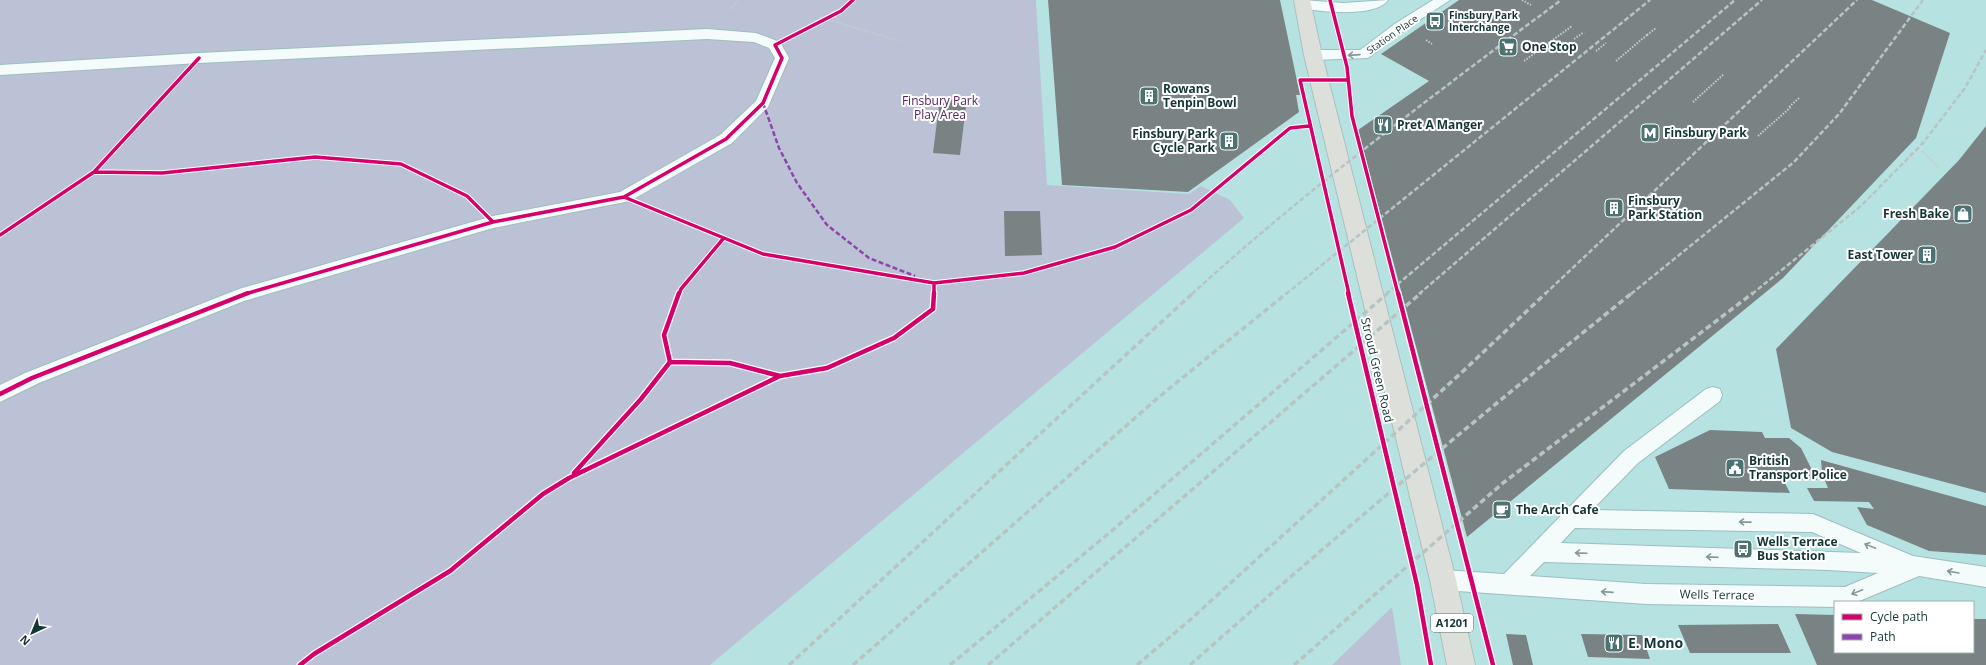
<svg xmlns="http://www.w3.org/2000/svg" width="1986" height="665" font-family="'Open Sans',sans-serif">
<rect width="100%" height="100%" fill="#b7e2e2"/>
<path fill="#bcc2d5" d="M0,0H1036L1047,185L1189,194L1201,186L1230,200L1244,218L710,665H0Z
M1392,607L1401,665H1332Z"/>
<path fill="#7a8384" d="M1048,0H1280L1300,95H1296L1299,112L1188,192L1062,185Z
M1459,0H1872L1950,33L1916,138L1783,278L1467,537L1358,130L1429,81L1381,54Z
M940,97L967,98L960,155L933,153Z
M1986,126V493L1832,452L1791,428L1776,349L1959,160Z
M1004,211H1040L1042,255L1005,256Z
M1710,430L1762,432L1765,438H1789L1801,448L1817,480L1783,479L1790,493L1669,489L1655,457Z
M1821,460L1986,506V555L1929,551L1867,525L1857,507L1874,509L1869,502L1814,501L1807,488H1828L1822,473Z
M1795,614L1835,615V652H1973V619H1986V665H1817Z
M1778,624L1791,653H1690L1678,625Z
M1506,634L1526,635L1533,665H1513Z
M1581,634L1642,635L1650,659L1588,657Z"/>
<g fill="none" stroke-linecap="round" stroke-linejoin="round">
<defs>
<path id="lane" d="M1302,0L1343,3L1388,0C1376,18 1317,12 1298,7L1296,4Z
M1433,0H1450L1406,29L1368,58L1313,60L1308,58L1306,55L1308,52L1313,50H1360L1396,23Z
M707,29L756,33L780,42L789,58L768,107L732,143L630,201L493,228L244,301L39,383L0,402V385L25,373L239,289L493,216L620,192L720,135L756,101L775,58L769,48L754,42L707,39L199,63L0,75V65L199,53Z
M1713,387L1720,389L1722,395L1720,401L1638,463L1592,510L1813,514L1913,556L1986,567V587L1919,576L1857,602H1835V607L1646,604L1443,590L1436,587L1432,580L1436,573L1443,570L1504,574L1624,451L1706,389ZM1575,528L1812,532L1861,553L1561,543ZM1544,562L1828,570L1878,573L1845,587L1646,584L1530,576Z"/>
<path id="primary" d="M1294,0H1310L1322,55L1456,580L1475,665H1447L1430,580L1304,55Z"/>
</defs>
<use href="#lane" stroke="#9cbebf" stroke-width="2"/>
<use href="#primary" stroke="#aac1c1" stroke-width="2"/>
<path stroke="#c1cece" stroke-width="2" stroke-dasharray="1.5 1.5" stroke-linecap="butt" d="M1522,0L1531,5
M730,10L738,0
M826,19L899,41
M1647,35L1656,28
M1574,39L1584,32
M1426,40L1432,44
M1596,51L1606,43
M1524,61L1572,26
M1616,61L1647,35
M1693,102L1724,74
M1789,107L1799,98
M1758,136L1791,107
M1922,151L1938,167"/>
<use href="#lane" fill="#f4fbfb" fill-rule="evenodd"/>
<use href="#primary" fill="#dde0da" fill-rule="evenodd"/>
<path stroke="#b8c4c4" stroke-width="2.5" stroke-dasharray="5 2.5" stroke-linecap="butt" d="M1192,294C1308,188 1435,94 1561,0
M1286,294L1650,0
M1386,294L1735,0
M1419,294L1762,0
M1545,294L1857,0
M1631,294L1794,162L1839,114L1923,0
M1752,294L1861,206L1923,143L1965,88L1986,50"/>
<path stroke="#b8c4c4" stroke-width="3.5" stroke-dasharray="6 3.5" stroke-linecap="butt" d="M789,665L1193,293
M853,665L1160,396L1287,293
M950,665L1108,534L1388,293
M988,665L1421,293
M1137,665L1190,620L1460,374L1546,293
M1190,665C1334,537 1482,414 1632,293
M1294,665L1503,483L1753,293"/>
<path stroke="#8e44ad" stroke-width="2.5" stroke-dasharray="5 2.5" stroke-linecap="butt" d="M763,103L779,148L797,183L827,225L869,258L915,276"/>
<defs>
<path id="cycleway-far1" d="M1330,0L1347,67L1352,116L1398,294
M1348,80H1300L1349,294
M94,172L162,173L315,157L401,164L467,196L493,222
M624,197L763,254L934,283L1024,273L1115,247L1191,210L1290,128L1309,126
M0,235L94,172L199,58
M245,294L493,222L624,197L726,139L763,103L782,58L775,45L841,11L853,0
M679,294L681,289L723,239
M934,294V283"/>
<path id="cycleway" d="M1348,293L1417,585L1431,665
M1398,293L1493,665
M670,362L730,363L780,376
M0,394L32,378L248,293
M574,473L641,399L670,362L664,335L679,293
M300,665L314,654L450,571L543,494L569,478L780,376L827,368L894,338L933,309L934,293"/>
</defs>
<use href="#cycleway-far1" stroke="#fff" stroke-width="5.5"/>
<use href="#cycleway" stroke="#fff" stroke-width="7"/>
<use href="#cycleway-far1" stroke="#d6006c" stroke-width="3.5"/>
<use href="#cycleway" stroke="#d6006c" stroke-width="4.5"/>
</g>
<defs><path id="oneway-shaft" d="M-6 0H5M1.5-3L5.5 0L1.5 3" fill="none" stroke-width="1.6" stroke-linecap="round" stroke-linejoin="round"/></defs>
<g stroke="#849898">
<use href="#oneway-shaft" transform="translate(1354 55) rotate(176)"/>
<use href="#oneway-shaft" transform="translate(1745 522) rotate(-179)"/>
<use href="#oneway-shaft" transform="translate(1870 546) rotate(-158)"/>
<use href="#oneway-shaft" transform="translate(1581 553) rotate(-178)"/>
<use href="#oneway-shaft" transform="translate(1712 557) rotate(-178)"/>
<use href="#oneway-shaft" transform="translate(1953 572) rotate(-170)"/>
<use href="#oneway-shaft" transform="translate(1607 592) rotate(-176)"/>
<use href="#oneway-shaft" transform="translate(1857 592) rotate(158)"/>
</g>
<defs>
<symbol id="bus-square" viewBox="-11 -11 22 22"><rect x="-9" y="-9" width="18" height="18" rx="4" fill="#4d7272" stroke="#fff"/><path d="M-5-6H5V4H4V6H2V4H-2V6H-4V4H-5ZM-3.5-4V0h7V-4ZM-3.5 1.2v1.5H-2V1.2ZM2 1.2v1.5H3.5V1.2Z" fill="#fff"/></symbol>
<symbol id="supermarket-square" viewBox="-11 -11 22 22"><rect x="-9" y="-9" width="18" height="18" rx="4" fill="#4d7272" stroke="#fff"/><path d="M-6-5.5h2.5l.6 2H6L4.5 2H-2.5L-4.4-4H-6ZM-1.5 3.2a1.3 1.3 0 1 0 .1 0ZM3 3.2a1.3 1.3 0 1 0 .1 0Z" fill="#fff"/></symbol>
<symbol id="building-square" viewBox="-11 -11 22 22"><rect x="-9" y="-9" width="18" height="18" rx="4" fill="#4d7272" stroke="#fff"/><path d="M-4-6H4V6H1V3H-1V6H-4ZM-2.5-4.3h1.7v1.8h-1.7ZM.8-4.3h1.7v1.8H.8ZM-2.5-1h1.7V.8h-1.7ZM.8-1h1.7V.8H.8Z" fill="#fff"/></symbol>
<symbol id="restaurant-square" viewBox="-11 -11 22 22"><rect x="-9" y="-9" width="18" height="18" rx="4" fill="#4d7272" stroke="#fff"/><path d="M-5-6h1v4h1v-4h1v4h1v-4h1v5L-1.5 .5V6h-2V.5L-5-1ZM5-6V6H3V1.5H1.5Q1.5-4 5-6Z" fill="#fff"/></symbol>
<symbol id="metro-square" viewBox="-11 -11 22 22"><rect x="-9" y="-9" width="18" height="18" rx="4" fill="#4d7272" stroke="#fff"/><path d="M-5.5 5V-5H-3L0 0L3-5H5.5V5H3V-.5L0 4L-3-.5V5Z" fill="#fff"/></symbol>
<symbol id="shop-square" viewBox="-11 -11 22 22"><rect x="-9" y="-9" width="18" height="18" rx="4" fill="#4d7272" stroke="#fff"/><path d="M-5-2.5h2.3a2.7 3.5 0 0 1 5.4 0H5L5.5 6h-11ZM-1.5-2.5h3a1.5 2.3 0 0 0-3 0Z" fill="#fff"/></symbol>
<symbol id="civic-square" viewBox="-11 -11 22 22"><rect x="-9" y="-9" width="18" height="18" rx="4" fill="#4d7272" stroke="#fff"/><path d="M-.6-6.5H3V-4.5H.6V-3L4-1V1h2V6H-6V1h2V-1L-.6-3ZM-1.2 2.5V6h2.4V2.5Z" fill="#fff"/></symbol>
<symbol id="cafe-square" viewBox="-11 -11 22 22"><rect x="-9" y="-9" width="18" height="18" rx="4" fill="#4d7272" stroke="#fff"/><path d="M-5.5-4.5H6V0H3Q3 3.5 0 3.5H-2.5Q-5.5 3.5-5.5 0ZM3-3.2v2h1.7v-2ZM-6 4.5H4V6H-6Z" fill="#fff"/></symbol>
</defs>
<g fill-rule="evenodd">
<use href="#bus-square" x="1424" y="10" width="22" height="22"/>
<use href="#supermarket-square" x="1497" y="36" width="22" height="22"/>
<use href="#building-square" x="1138" y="85" width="22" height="22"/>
<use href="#restaurant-square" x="1372" y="114" width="22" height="22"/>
<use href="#metro-square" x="1639" y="122" width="22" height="22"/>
<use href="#building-square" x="1218" y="130" width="22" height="22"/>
<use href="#building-square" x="1603" y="197" width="22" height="22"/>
<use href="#shop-square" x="1952" y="203" width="22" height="22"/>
<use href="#building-square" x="1916" y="244" width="22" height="22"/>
<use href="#civic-square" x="1724" y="457" width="22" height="22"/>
<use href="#cafe-square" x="1491" y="499" width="22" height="22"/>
<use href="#bus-square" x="1732" y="538" width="22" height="22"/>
<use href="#restaurant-square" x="1603" y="632" width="22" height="22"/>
</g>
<g text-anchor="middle" stroke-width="4" stroke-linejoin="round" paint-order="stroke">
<g font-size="10" font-weight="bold" fill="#143536" stroke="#fff" text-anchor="start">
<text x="1449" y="19">Finsbury Park<tspan x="1449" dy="12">Interchange</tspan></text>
</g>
<g font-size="10" fill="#143536" stroke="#fff">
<text transform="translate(1392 34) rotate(-35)" y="4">Station Place</text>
</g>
<rect fill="#fff" stroke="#5a7272" stroke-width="1" x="1431" y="614" width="42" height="18" rx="3"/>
<g font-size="11" font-weight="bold" fill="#143536">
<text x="1452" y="627">A1201</text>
</g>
<g font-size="12" font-weight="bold" fill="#143536" stroke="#fff" text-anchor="start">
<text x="1522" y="51">One Stop</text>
<text x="1163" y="93">Rowans<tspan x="1163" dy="14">Tenpin Bowl</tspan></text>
<text x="1397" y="129">Pret A Manger</text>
<text x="1664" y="137">Finsbury Park</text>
<text x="1215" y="138" text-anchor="end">Finsbury Park<tspan x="1215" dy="14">Cycle Park</tspan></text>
<text x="1628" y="205">Finsbury<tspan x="1628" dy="14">Park Station</tspan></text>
<text x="1949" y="218" text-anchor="end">Fresh Bake</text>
<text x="1913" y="259" text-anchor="end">East Tower</text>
<text x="1749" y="465">British<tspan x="1749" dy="14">Transport Police</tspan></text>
<text x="1516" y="514">The Arch Cafe</text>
<text x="1757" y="546">Wells Terrace<tspan x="1757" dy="14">Bus Station</tspan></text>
</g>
<g font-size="12" fill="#542263" stroke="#fff">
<text x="940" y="105">Finsbury Park<tspan x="940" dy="14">Play Area</tspan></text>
</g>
<g font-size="12" fill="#143536" stroke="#fff">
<text transform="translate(1377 370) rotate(77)" y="4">Stroud Green Road</text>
<text transform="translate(1717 595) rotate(1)" y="4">Wells Terrace</text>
</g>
<g font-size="14" font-weight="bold" fill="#143536" stroke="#fff" text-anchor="start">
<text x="1628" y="648">E. Mono</text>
</g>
</g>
<rect x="1834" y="601" width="140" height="52" fill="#ffffff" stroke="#a1aeaf"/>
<rect x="1842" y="614" width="20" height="6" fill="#d6006c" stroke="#a1aeaf"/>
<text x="1870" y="621" font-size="12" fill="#143536">Cycle path</text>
<rect x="1842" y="634" width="20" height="6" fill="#8e44ad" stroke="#a1aeaf"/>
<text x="1870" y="641" font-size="12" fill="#143536">Path</text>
<g transform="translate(32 633) rotate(224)" stroke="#ffffff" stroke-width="3" paint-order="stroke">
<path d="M0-3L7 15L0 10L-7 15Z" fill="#143536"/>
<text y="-6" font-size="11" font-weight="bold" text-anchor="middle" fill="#143536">N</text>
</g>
</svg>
